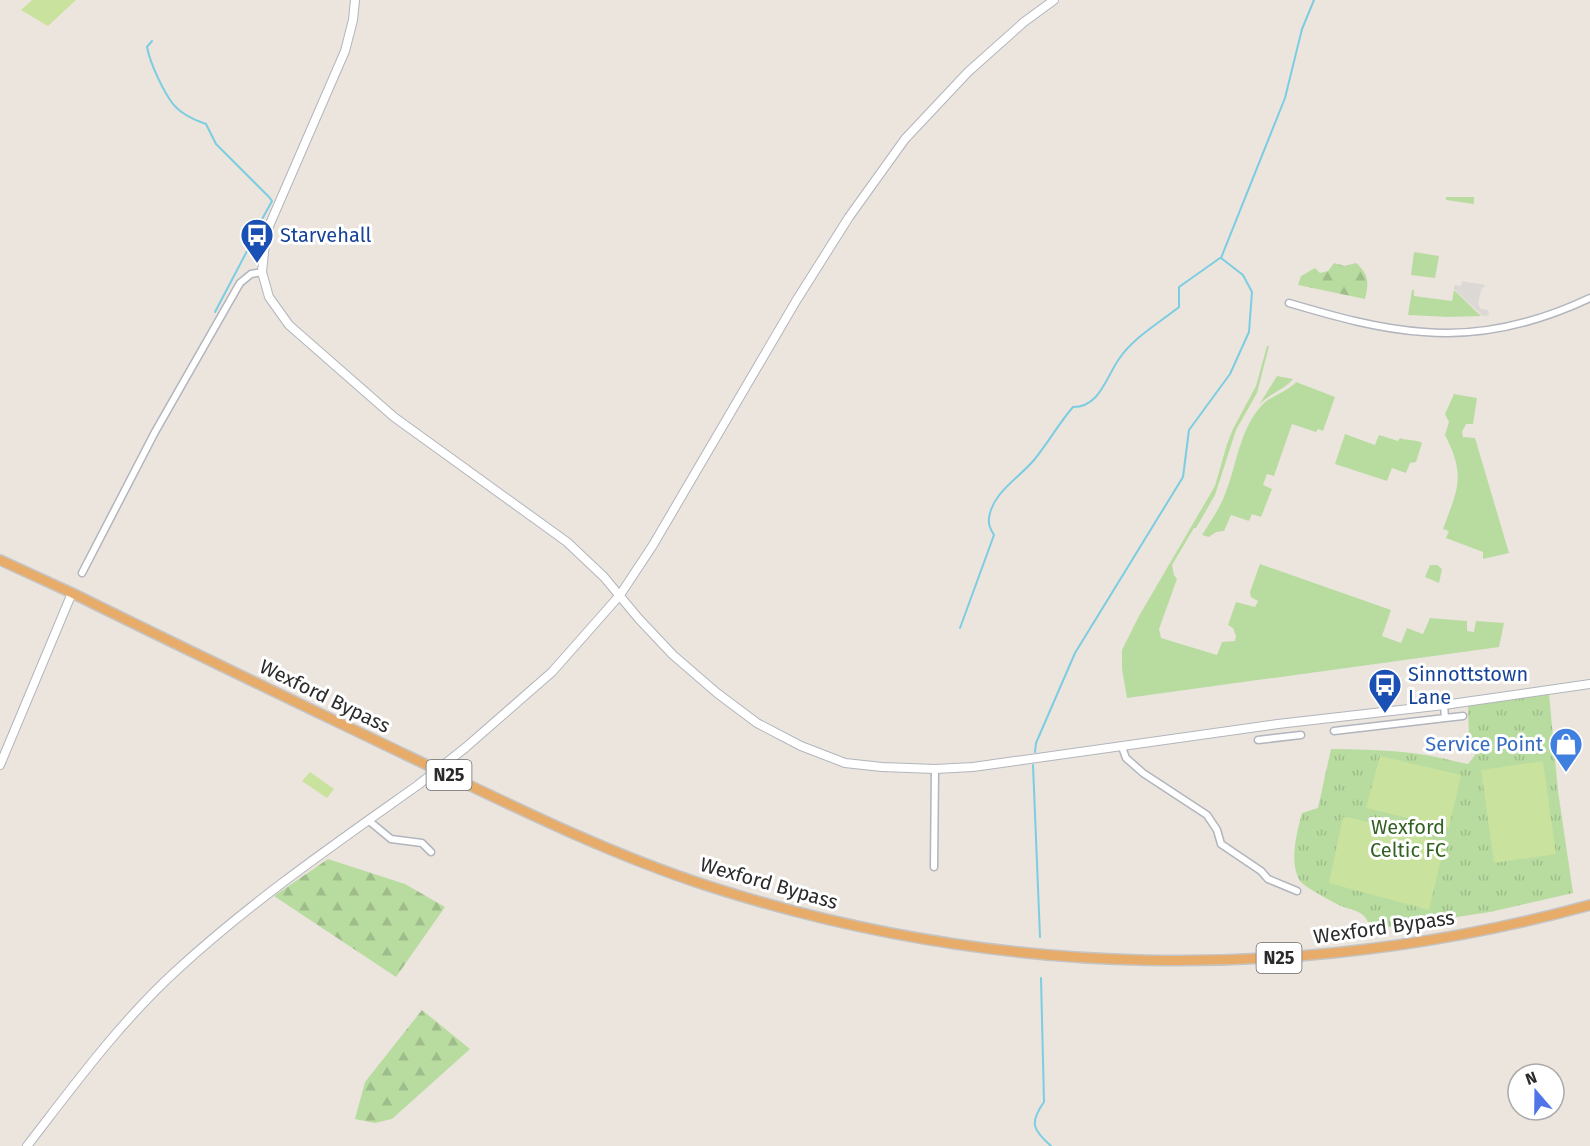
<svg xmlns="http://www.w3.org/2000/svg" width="1590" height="1146" font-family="'Fira Sans',sans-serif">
<defs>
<pattern id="forest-firs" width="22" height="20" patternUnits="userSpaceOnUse" patternTransform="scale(1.5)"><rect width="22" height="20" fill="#b8dca0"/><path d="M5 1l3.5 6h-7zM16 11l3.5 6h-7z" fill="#9ebd8a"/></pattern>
<pattern id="park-tufts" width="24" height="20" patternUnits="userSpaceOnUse" patternTransform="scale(1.5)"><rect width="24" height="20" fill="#b8dca0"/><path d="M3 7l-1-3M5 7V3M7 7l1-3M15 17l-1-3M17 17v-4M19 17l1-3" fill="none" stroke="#9ebd8a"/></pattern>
</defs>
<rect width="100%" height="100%" fill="#ebe5de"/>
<path fill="#b8dca0" d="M1446,197H1474V204L1446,200Z
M1414,252L1439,256L1435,278L1411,275Z
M1412,290H1414V296L1452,301L1454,290L1481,316L1449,317L1408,315Z
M1267,346H1269L1257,393L1236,430L1215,495L1196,528H1194L1172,565L1174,575L1177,579L1159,629L1161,638L1217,655L1222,642L1235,641L1236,636L1233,628L1228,625L1236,602L1255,607L1258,601L1251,597L1250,592L1260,564L1391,610L1382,636L1401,643L1407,628L1423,634L1430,618L1467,621V631L1474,632L1476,621L1504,623L1499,647L1127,698L1122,669V650L1139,616L1215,486L1227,444L1233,429L1256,386Z
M1277,376L1293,379C1284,390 1270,393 1259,405Z
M1296,382L1335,397L1323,431L1318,429L1316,432L1292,424L1274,476L1267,474L1263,485L1272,489L1261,517L1252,514L1249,521L1231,515L1224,531L1216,532L1209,537L1202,535C1210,522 1220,508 1225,494C1237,465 1239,430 1262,405C1272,395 1286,393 1296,382Z
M1454,394L1477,398L1473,424H1466L1462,432L1463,437L1475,438L1509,553L1483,559V552L1446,538L1449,531L1443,529C1458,488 1466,476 1445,435L1449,422L1445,414Z
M1345,434L1375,445L1379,435L1398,441L1400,438C1408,441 1416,439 1422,443L1416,462L1410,463L1406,473L1392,468L1387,481L1335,464Z
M1430,565H1437L1442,569L1439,583L1425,577Z"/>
<path fill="url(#forest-firs)" d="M1334,263L1345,266L1356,263C1369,274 1369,283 1365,299L1298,285L1301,276L1315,268L1320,273L1328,271Z
M328,859L405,884L445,907L396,977L274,896Z
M422,1010L470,1049L392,1119L375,1123L355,1119L365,1082Z"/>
<path fill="url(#park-tufts)" d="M1549,694L1558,791L1573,893L1490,912L1370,930C1367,911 1357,912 1341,906C1334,903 1305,887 1301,882C1288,865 1297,831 1302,813L1318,808L1331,749C1358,749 1385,750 1412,753C1430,755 1449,760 1468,764L1475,755L1469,740L1468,705Z"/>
<path fill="#c9e29d" d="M32,0H76L48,26L21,10Z
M1380,756L1461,775L1449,828L1366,808Z
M1543,761L1556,854L1494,863L1481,770Z
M310,772L334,789L327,798L302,781Z
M1343,817L1352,818L1445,842L1429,910L1329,883Z"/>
<path fill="#dcd8d5" d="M1462,281L1485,285L1481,290L1478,304L1481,309L1488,310L1489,315L1483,316L1454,289V285L1461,286Z"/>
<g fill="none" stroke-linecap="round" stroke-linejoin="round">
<path stroke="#7ccde2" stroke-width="2" d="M152,41L147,47C150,63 163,91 173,104C181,114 194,120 206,124L216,144L269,197L272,201L260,223
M215,312L256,234L255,231
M960,628L994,535C991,530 988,525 989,518C992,493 1019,478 1034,460C1048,443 1059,423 1073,407C1100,407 1106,377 1119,359C1134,337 1159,323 1179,307V287L1220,258
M1035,752L1036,743L1075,653L1183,477L1189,430L1230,374L1249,332L1252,292L1243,275L1221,258L1285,98L1302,29L1314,0
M1033,765L1040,937
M1041,978L1044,1102C1029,1123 1033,1130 1051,1146"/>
<defs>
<path id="minor" d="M1289,303C1333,316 1378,329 1424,332C1481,337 1539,322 1590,298
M82,573L155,432L240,283L251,274L262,272
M1445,718L1463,716
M1334,731L1445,718L1444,705
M1258,740L1301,735
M1122,747L1126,758L1143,773L1207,815L1217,830L1221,844L1261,871L1268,879L1297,891
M368,820L391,839L422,843L431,852
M934,867L935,769"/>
<path id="tertiary" d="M355,0L353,20L345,51L266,233L262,272L269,297L289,325L394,417L567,542L604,577L639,619L673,655L717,693L757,723L801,746L845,763L882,767L935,769L973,767L1278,724L1444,705L1590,684
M465,748L552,672L620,595L653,545L796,301L849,217L905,139L968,72L1024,22L1054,0
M0,765L72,593
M27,1146C74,1085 120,1022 177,970C252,901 335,844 418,785"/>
<path id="trunk" d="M0,560L72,593C183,648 294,701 404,754C503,801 601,851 705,885C994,979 1297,985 1590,905"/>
</defs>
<use href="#minor" stroke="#b2b5bd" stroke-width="9"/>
<use href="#tertiary" stroke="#b2b5bd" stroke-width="10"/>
<use href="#trunk" stroke="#c4c4c4" stroke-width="12"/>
<use href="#minor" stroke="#fff" stroke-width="6"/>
<use href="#tertiary" stroke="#fff" stroke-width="8"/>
<use href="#trunk" stroke="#e8ac6a" stroke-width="9"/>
<defs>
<path id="tertiary-bridge" d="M418,785L465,748"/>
</defs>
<use href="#tertiary-bridge" stroke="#b2b5bd" stroke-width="10" stroke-linecap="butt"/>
<use href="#tertiary-bridge" stroke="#fff" stroke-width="8"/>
</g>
<defs>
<symbol id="bus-pin" viewBox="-11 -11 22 30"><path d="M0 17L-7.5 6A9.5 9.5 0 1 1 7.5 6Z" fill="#1a4fb4" stroke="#fff"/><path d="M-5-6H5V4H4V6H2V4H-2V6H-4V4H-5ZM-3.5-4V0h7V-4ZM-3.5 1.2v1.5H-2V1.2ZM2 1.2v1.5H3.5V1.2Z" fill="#fff"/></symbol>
<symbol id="shop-pin" viewBox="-11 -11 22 30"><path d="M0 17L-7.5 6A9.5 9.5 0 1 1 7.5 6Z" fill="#3f7fe0" stroke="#fff"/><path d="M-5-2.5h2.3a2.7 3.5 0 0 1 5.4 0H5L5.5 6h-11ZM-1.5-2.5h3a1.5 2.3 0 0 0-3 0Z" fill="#fff"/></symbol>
</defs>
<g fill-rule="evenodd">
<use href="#bus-pin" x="238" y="216" width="38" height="52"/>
<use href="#bus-pin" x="1366" y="666" width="38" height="52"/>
<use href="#shop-pin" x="1547" y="725" width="38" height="52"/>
</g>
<g text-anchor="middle" stroke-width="6" stroke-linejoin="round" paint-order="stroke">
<g fill="#fff" stroke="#6b6b6b" stroke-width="1.5">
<rect x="426.5" y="760" width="45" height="30" rx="4.5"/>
<rect x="1256.5" y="943" width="45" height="30" rx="4.5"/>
</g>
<g font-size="18" font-weight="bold" fill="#2b2b2b">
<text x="449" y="781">N25</text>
<text x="1279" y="964">N25</text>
</g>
<g font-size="20" fill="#164399" stroke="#fff" text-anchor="start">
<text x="280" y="242">Starvehall</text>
<text x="1408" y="681">Sinnottstown<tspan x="1408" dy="23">Lane</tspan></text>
</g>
<g font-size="20" fill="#2b2b2b" stroke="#fff">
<text transform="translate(325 696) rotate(26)" y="7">Wexford Bypass</text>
<text transform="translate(769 883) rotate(16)" y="7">Wexford Bypass</text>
<text transform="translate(1384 927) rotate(-8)" y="7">Wexford Bypass</text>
</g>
<g font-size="20" fill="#366cbe" stroke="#fff" text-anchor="end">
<text x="1543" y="751">Service Point</text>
</g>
<g font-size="20" fill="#336122" stroke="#fff">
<text x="1408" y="834">Wexford<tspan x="1408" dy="23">Celtic FC</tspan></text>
</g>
</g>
<g transform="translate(1536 1092) rotate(340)"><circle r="28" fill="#ffffff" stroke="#aaaaaa" stroke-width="1.5"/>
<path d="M0-4.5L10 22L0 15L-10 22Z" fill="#4f75e8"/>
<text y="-9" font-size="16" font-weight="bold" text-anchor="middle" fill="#2b2b2b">N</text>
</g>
</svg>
